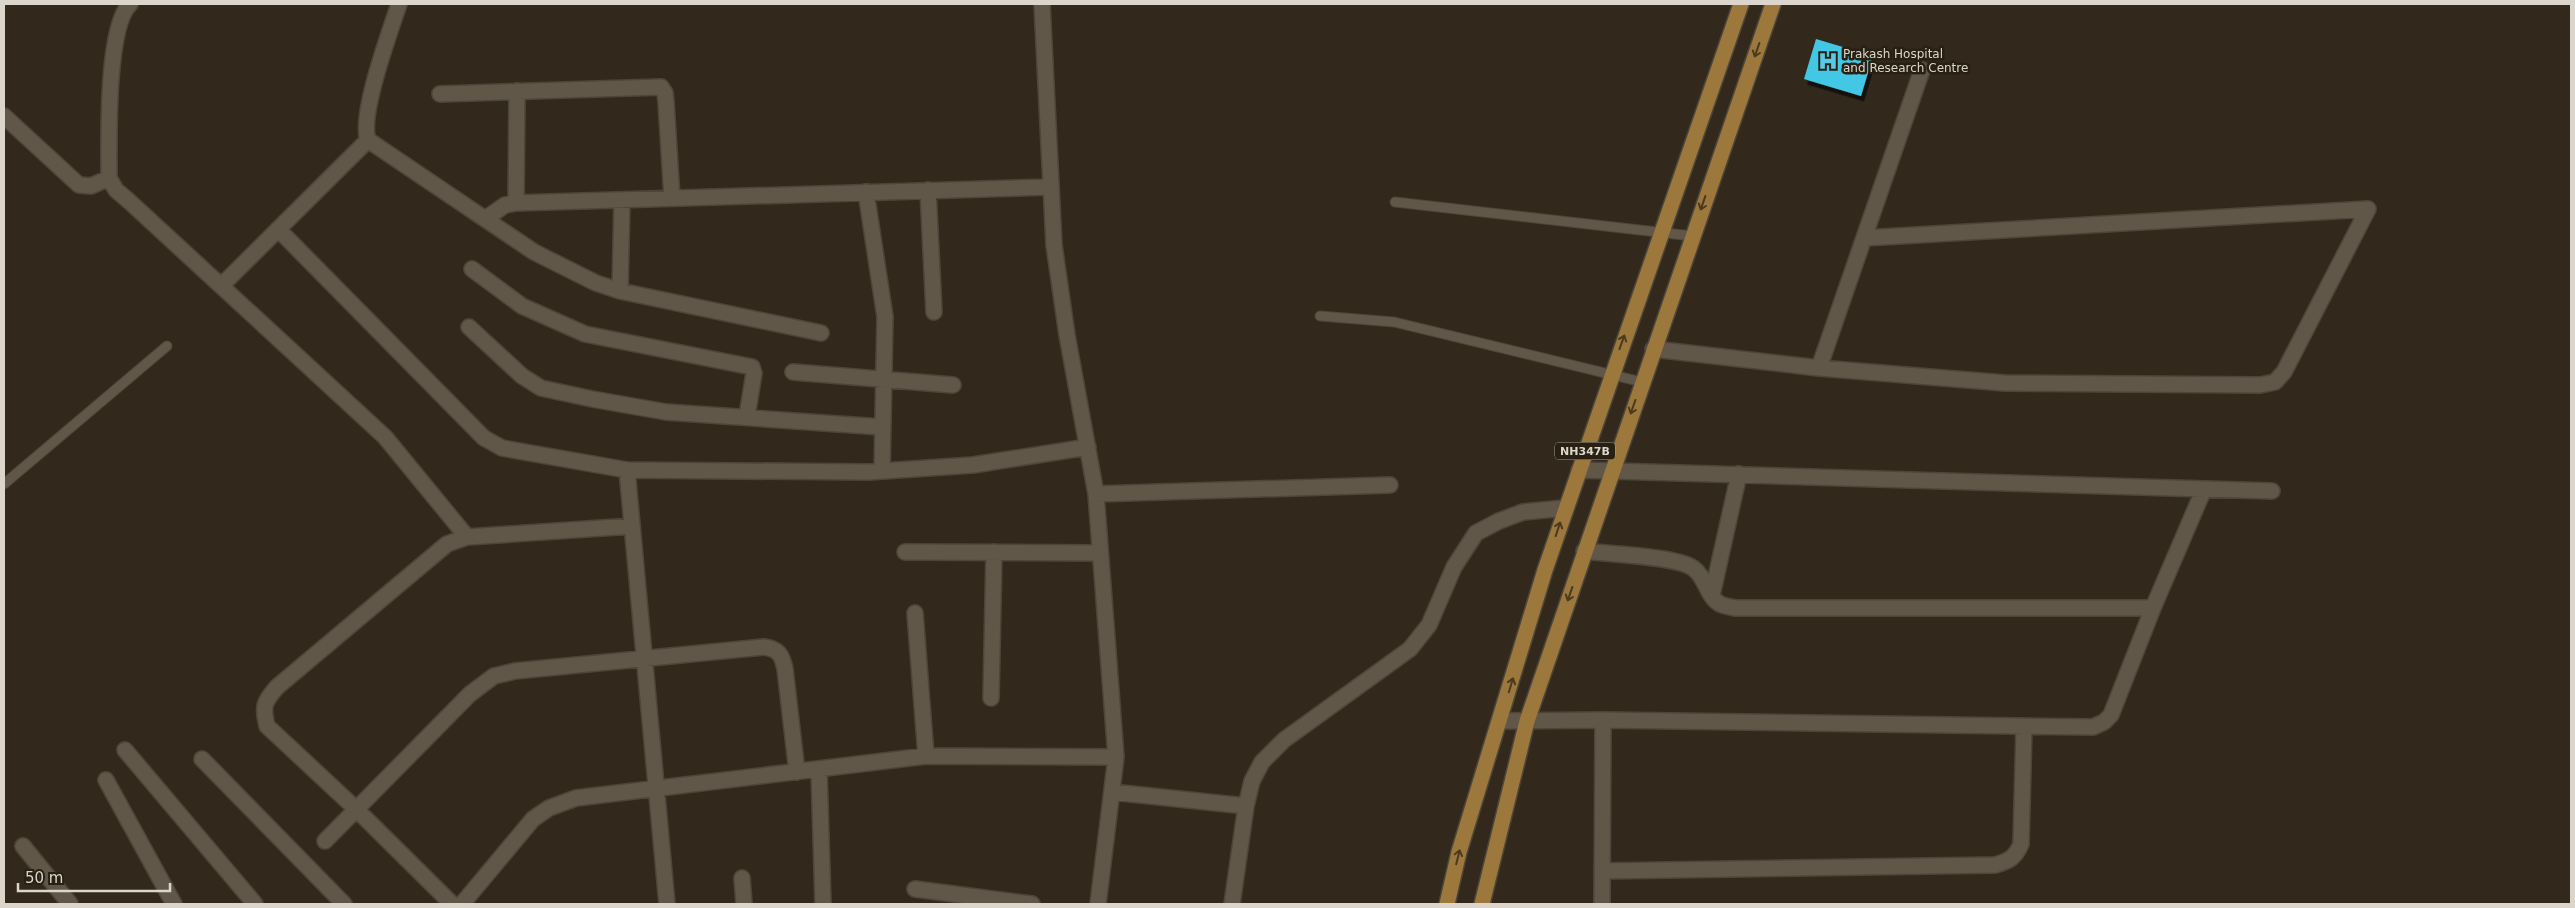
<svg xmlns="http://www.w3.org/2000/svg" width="2575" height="908" font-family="'DejaVu Sans',sans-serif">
<defs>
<filter id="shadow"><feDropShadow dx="3" dy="5.5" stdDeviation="0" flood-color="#0009"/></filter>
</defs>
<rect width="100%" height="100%" fill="#32291c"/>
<path fill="#43c7e5" filter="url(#shadow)" d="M1816,39L1873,56L1861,96L1804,79Z"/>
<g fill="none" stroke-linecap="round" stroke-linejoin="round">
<defs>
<path id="service" d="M1395,202L1692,236
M1320,316L1394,322L1642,382
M4,484L167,346"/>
<path id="minor" d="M130,4C106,27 109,142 109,178L116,190L130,202L385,437L467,537
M399,4C390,32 359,115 368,140L534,252L596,283L620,291L821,333
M1042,4L1054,245L1067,335L1096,494L1116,757L1098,904
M440,94L661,87L665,93L666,102L672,198
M4,116L79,185L91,186L109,178
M928,190L934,312
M866,192L885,317L882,471
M516,203L517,91
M485,219L505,205L516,203L1051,187
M278,229L484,438L502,448L627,470L868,472L973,465L1088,447
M1864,238L2368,209
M472,269L522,306L585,334L752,367L754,373L747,416
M221,286L368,140
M620,291L622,200
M469,327L522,376L541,388L592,399L666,412L882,427
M1653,349L1819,368L2005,383L2260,385L2275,382L2284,372L2368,209
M1819,368L1922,70
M793,372L953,385
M627,470L667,904
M1579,470L2272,491
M1096,494L1390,485
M1584,551C1607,554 1677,556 1693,568C1706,577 1707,597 1720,604C1724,606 1731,607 1735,608H2153
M905,552L1100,553
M1712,595L1739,474
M915,613L926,756
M991,698L994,552
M1500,721L1603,720L2093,727L2104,722L2111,715L2153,608L2204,489
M125,750L255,904
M202,759L344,904
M819,770L823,904
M106,780L174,904
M1112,792L1246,806
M325,841L470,694L494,676L515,671L764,647C779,649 782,655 785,669L797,772
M23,846L70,904
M1602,871L1995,865C2009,861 2015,858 2021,844L2024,727
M742,878L744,904
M915,889L1032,904
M452,904L356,809L267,726C262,706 264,702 277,687L447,544L467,537L632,526
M462,904L533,819L549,808L576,798L926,756L1116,757
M1232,904L1246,806L1252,781L1262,762L1284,740L1410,649L1429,625L1454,567L1476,533L1499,521L1523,512L1565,508
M1602,904L1603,720"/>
<path id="trunk" d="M1447,904L1459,852L1545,570L1741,4
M1482,904L1527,721L1773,4"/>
</defs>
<use href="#service" stroke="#4c4539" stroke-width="11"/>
<use href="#minor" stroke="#4c4539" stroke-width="18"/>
<use href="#trunk" stroke="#4c4539" stroke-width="18"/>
<use href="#service" stroke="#615748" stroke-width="9"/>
<use href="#minor" stroke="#615748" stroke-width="15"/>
<use href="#trunk" stroke="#9c783c" stroke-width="15"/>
</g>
<defs><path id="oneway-shaft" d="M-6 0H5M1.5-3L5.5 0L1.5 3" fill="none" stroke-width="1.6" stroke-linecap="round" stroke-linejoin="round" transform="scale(1.25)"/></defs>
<g stroke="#4b3a1f">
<use href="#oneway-shaft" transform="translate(1757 50) rotate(109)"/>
<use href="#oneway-shaft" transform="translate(1703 203) rotate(109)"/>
<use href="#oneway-shaft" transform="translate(1622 342) rotate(-70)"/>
<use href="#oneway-shaft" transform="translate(1633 407) rotate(109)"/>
<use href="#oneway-shaft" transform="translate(1558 529) rotate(-72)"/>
<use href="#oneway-shaft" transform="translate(1570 594) rotate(109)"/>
<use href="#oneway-shaft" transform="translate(1511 685) rotate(-73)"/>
<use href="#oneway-shaft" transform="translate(1458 857) rotate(-76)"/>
</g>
<defs>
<symbol id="hospital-bare" viewBox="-9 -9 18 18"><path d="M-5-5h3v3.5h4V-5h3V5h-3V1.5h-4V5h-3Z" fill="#58c9e4" stroke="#282012" stroke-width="2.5" paint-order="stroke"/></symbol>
</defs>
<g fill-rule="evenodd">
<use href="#hospital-bare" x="1814" y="47" width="28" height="28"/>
</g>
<g text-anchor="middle" stroke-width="5" stroke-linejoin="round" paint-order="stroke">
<rect fill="#282012" stroke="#a59f94" stroke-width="1" x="1555" y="442.5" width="60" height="17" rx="4"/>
<g font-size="11" font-weight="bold" fill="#dbd5cc">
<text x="1585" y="455">NH347B</text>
</g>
<g font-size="12" fill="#dbd5cc" stroke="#282012" text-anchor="start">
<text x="1843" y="58">Prakash Hospital<tspan x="1843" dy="14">and Research Centre</tspan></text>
</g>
</g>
<rect width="2575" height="908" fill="none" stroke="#dbd5cc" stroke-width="10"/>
<path d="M18 883v8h152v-8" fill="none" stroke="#dbd5cc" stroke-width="2.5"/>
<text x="25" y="883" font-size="15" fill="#dbd5cc" stroke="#282012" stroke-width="4" paint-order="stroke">50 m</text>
</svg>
